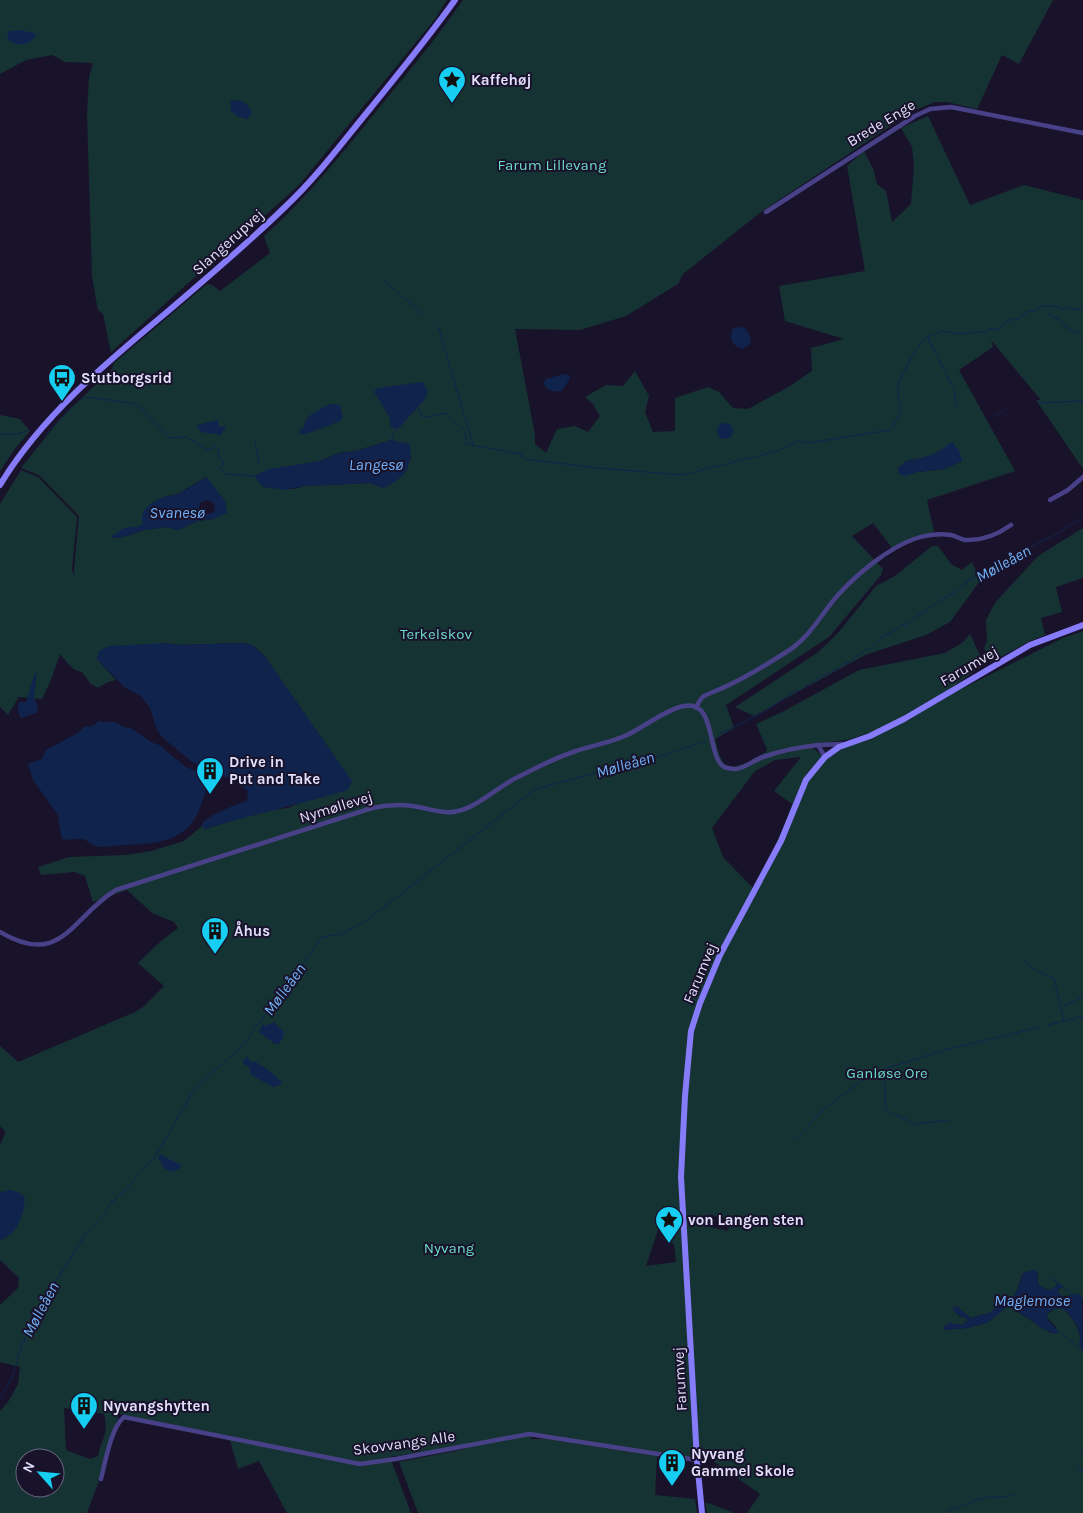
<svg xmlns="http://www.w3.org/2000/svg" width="1083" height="1513" font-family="Karla,sans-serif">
<rect width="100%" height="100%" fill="#18132b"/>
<path fill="#163334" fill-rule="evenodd" d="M0,0H447L435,19L300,184L228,249L209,262L204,269L111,352L103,314L98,310L96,300L92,276L87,115L89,77L93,63L65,62L52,55L26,60L0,74Z
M463,0H1053L1019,64L1002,55L977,109L947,102H935L913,111L761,212L683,274L678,284L626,316L580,330L515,329L535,435V444L546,453L557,429L575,426L588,432L600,416L593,404L585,397L606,385L623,386L635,371L649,396L645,412L653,432L675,431V398L708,387L719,392L733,408L748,409L790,386L812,371L811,348L844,339L785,321L779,286L865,271L847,166L864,151L874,171L877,184L886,191L892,222L911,204L914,166L912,147L901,128L928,116L970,205L1024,185L1083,200V469L1036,400H1041L991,340L993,347L959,370L1015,471L927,500L934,532L911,538L892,548L873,523L852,536L883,569L881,575L829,637L726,705L734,728L715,739C717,746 719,756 723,762C733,775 755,757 766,752L767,749L756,724L786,710L859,670L945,653L962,643L970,634L984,664L950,689L892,723L869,733L847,740L809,744L826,760L842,749L1063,638L1083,631V1301L1080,1295L1061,1296L1058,1291L1060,1288L1063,1289L1057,1284L1054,1289C1048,1291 1044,1288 1038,1284V1273L1022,1275L1016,1293L1011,1300L1003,1303L989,1313L971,1318L956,1306L958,1315L967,1319L968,1321L962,1325L949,1323L944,1327L945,1330L967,1328L987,1323L1008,1306L1049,1332L1056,1334V1327L1047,1317V1314L1056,1308L1064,1309C1074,1321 1082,1330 1080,1346L1083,1350V1513H747L760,1494L699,1451L694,1459L542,1435L531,1437V1439H547L657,1456L655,1495L695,1499L697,1513H418L399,1462L465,1449V1446L390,1457L411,1513H287L259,1461L238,1469L229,1436L119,1414L101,1475L87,1513H0V1411L8,1402L18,1384L20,1367L0,1362V1305L18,1288L19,1278L0,1260V1240L7,1237L12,1190L0,1192V1144L6,1132L0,1126V1046L18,1062L135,1012L143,1007L164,986L138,963L160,942L178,928L174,922L152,913L127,890L93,902L85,876L74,872L41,875L38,867L69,857L126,855L151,851L184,841L202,826L205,829L263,811L288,808L351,781L264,655L252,645L241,643L179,645L167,643L97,659L116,680L108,682L98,688L91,684L82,672L75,670L69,665L60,654L51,680L42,699L19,697L8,715L0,707V504L21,470L38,477L77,517L72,569L75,578L74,570L79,516L39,475L21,468L61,418L112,369L114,363L207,284L212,285L220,291L270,253L264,236C307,198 342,153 379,108C407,73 437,38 463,0ZM391,440L412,458L384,488L370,483L305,486L294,489L263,487L258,479L290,467L320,461L339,453L356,451ZM952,443L962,461L944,469L917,472L906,461C923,458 939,455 952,443ZM206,477L225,501L214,519L197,521L179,530L166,527L144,530L124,537L112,538V536L140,527L167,496L178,494ZM801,757L774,791L792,804C782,834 769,861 753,888L723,857L712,828L755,771L775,760ZM709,1214L731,1220L728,1231L706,1226ZM665,1221L667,1241L674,1244L676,1262L646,1266L658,1230ZM64,1408L104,1414C109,1434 102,1438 98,1456L90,1459L66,1450ZM25,1458H55V1488H25Z
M0,415L20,419L30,431L14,450L0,471Z
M1083,528V578L1056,587L1062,612L1041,618L1045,635L1030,641L991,662L984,648L987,641L986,620L995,603L1038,556Z
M932,546H938L951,564L962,570L972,562L980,581L950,622L926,635L865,655L754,716L735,707L817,653L838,633L876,586L895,576Z
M705,1502L735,1513H707Z"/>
<path fill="#10234c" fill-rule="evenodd" d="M20,30L37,34C29,46 18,48 7,39L9,31Z
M236,100C245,101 249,105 252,113L247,119L237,116L231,111L230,102Z
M739,327L745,328L749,334L751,343L743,349C732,346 730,340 732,329Z
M563,374L569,375L570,378L562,391C553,392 548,392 543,383L547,378H550Z
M423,382L428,392L425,399L398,429L391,427L389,416L374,392L377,388Z
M330,404L340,405L343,417L340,421L312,432L300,435L299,431L304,427C305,415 320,409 330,404Z
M218,420L219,427L226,426L221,435L202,432L197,427V425Z
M717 431a8 8 0 1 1 16 0a8 8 0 1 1-16 0Z
M391,440L410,444C413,468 405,477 384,488L370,483L305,486L285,490L263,487L254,476L269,469L320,461L339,453L356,451Z
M952,442L960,452L962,461L960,462L944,469L917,472L906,476L899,474L897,469L906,461L926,457L938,452Z
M207,477L225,501L227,513L214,519L197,521L179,530L166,527L144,530L124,537L112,538V536L124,528L140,526L143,524C137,509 156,499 168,496C172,495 176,495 180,493C189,489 197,482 207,477ZM206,500L211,501L215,505L214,512L208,514L199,511L200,503Z
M167,643L179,645L241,643L252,645L264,655L352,781L348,790C301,804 255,814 208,828L205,829L202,826L203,822C215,812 232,806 247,801L248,791L231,777H225L217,773L212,774L191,761L162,737L157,730L150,708L141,696L124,687L97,659L99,651L109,646Z
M37,671L34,697L38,709L36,713L21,718C18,714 17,707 19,702H26L33,679Z
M99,721L104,722H115L126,728L129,727L134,730L151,742L159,745L186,767L205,775C208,783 204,797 201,805C188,843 156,844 122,845C114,846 102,848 95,846C89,844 87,839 81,839C75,838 69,841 62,839L58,815L33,780L28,764L42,759L46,750L76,734L84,727L93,726Z
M274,1022L284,1032L283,1038L279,1044H275L259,1032L263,1024L266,1026Z
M247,1056L251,1063L254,1061L267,1069L282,1082L281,1085L273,1087L250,1074V1067L245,1065L243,1062Z
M159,1154L177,1163L181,1164V1167L173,1172L167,1170L161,1165L162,1162L159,1160Z
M11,1190L20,1193L25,1198C23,1217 19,1232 0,1240V1192Z
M1034,1270L1037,1271L1038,1284C1050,1292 1049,1292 1059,1283L1064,1288H1059L1058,1291L1061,1296L1066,1297L1077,1293L1082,1297L1083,1350L1079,1344C1083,1329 1073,1319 1064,1309C1057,1307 1052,1309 1047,1314L1048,1320L1058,1331L1056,1334L1039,1327L1030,1319L1008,1306L987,1323L967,1328L944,1330V1327L949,1323L962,1325L968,1321L967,1319L954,1312L953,1306L959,1308L971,1318L989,1313L1003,1303L1011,1300L1016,1293L1024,1272Z"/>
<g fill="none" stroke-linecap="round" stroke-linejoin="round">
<path stroke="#10234c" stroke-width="1" d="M382,279L423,314
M1048,313L1054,317L1059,319L1064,325L1075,333L1080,331
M438,326L473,445
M928,338L955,392L956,408
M1083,342V345
M81,400L86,397L132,403L139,406L169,438L186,437L208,450L216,447L219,449L218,456L224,464L219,469L226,474L254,476
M1038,403L1083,401
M418,407L421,416L428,417L446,413L465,431L466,444L521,454L524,459L598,468L682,475L774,452L799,441L808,443L890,430L900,414L901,405L898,398V383L915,351L925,338L942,331L959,334L977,332L985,333L990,328L994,330L999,329L1006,321L1019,318L1028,311H1036L1041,306H1056L1061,310L1067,307L1080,310L1083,308
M994,417L1006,409
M0,434H18L27,431
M45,435L75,404
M255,441L259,464
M391,441L395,428
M719,734L764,712L795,691H799L822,676L833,671L835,669H838L843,664L850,662L858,655H860L865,650H869C873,645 879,639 884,636C890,632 898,630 902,625H905C920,613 937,603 953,593C957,591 958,588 962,586L963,584H967V580L973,579L975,575L1004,563L1018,553L1055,535L1083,517
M1023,960L1036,971L1054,978L1064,1021
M1064,1006L1083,997
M1048,1025L1083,1016
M884,1071L886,1110L915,1124L948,1120
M796,1139L824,1109L864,1079L887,1068L945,1050L1040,1027
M1051,1278L1058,1283
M1064,1287L1074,1296
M1057,1329L1083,1352
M0,1398L12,1378L22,1344L24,1343L25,1337L29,1332L50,1287L58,1278L85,1235L104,1214L112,1201L115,1200L116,1197L122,1193L151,1161L154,1159L195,1088L239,1049L254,1031L256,1026L261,1022L263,1017L270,1010V1006L275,1004L322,937L342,934L370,918L535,789L665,755L706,741
M1079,1456L1083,1452
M1077,1468L1083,1472
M947,1513L950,1509C961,1507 972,1501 984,1498C994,1496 1004,1498 1013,1495"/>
<path stroke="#484187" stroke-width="4.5" d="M766,212L915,116L930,109L951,107L1083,133
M1050,500L1068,490L1083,477
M696,708C698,703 700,699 704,696C712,692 721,689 729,685C750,675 771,662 791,649C811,635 822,613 838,595C857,574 887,549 914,539C925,535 940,533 951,535C956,536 960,539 965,540C983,541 997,535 1011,525
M818,745L842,744
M0,932C62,969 72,916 116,890L372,808C386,805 399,804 413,806C427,808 445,815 458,811C475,808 497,788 514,779C534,769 554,758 576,751C593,745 610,743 627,735C642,728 669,708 684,706C717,700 706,755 724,767C727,768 732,769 735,769C744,769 754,760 763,757C780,751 799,747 818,745L825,757
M101,1479C105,1464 111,1427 124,1417L360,1464L396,1459L529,1434L697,1460"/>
<path stroke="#867bf8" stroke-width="6" d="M0,485C41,417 106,363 167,312C207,278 247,244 285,207C316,178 342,143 369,110C398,74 428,38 455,0
M702,1513L697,1460L681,1177L685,1096L691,1031L700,1003L720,955L781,841L806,780L825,757L839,747L870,736L904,719L1030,645L1083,625"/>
</g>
<defs>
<symbol id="sight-pin" viewBox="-11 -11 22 30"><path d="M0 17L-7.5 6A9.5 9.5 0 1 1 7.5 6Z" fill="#15cef2" stroke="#18132b"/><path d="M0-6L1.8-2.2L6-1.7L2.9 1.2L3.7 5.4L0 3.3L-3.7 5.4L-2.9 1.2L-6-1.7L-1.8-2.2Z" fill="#111"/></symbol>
<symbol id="bus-pin" viewBox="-11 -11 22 30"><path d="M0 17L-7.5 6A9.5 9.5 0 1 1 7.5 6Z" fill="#15cef2" stroke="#18132b"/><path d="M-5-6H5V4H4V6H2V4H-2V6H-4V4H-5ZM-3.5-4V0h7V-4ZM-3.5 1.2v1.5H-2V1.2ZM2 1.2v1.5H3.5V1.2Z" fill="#111"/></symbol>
<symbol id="building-pin" viewBox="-11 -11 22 30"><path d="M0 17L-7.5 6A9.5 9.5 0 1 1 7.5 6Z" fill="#15cef2" stroke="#18132b"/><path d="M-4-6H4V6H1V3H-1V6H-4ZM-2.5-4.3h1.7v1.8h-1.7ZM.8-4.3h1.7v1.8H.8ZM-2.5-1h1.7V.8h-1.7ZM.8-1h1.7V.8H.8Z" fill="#111"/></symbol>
</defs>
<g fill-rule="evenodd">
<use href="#sight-pin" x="436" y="64" width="32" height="43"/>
<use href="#bus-pin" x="46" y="362" width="32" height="43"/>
<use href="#building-pin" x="194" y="755" width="32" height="43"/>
<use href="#building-pin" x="199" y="915" width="32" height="43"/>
<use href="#sight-pin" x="653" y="1204" width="32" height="43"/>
<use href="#building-pin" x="68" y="1390" width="32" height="43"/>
<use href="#building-pin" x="656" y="1447" width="32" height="43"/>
</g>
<g text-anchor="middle" stroke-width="4" stroke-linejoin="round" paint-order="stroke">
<g font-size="15" font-weight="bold" fill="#e4defd" stroke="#18132b" text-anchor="start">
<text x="471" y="85">Kaffehøj</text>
<text x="81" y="383">Stutborgsrid</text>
<text x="229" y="767">Drive in<tspan x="229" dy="17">Put and Take</tspan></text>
<text x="234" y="936">Åhus</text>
<text x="688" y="1225">von Langen sten</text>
<text x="103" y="1411">Nyvangshytten</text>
<text x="691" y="1459">Nyvang<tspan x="691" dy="17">Gammel Skole</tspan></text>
</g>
<g font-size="15" fill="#e4defd" stroke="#18132b">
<text transform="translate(881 123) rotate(-31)" y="5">Brede Enge</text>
<text transform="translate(228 242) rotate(-42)" y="5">Slangerupvej</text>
<text transform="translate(969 666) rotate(-30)" y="5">Farumvej</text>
<text transform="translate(336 807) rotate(-17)" y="5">Nymøllevej</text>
<text transform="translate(700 973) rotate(-67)" y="5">Farumvej</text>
<text transform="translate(680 1379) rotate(-93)" y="5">Farumvej</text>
<text transform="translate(404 1443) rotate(-8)" y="5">Skovvangs Alle</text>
</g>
<g font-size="15" fill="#6cdbc6" stroke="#18132b">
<text x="552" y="170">Farum Lillevang</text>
<text x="436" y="639">Terkelskov</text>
<text x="887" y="1078">Ganløse Ore</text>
<text x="449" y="1253">Nyvang</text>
</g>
<g font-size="16" font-style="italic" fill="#72b1f7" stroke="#18132b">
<text x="376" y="470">Langesø</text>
<text x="177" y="518">Svanesø</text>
<text transform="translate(1003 563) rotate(-29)" y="6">Mølleåen</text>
<text transform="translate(625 764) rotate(-16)" y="6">Mølleåen</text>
<text transform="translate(284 989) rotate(-54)" y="6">Mølleåen</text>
<text x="1032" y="1306">Maglemose</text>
<text transform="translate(40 1309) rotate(-62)" y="6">Mølleåen</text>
</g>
</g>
<g transform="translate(40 1473) rotate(297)"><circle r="24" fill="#18132b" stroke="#6a647f"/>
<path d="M0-4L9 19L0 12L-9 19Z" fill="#15cef2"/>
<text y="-8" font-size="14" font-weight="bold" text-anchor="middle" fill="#e4defd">N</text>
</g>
</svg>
